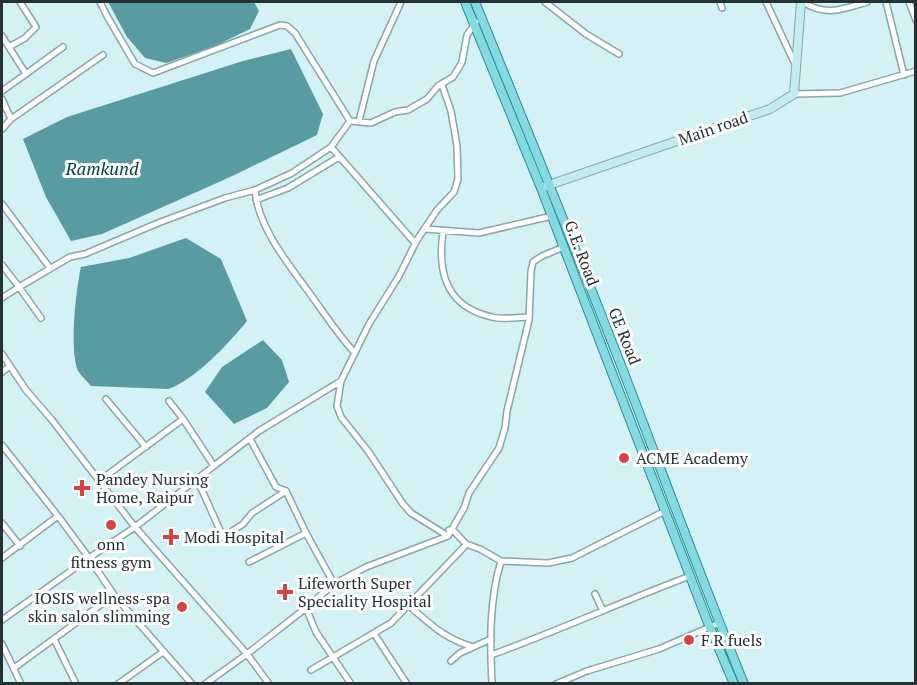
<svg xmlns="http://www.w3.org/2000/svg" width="917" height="685" font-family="'PT Serif',serif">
<rect width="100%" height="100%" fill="#d4f2f5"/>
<path fill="#589ca2" d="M108,2H254L259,11L250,29L213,47L166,63L145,58L127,37Z
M291,49L323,114L317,135L228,178L102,234L71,241L46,197L23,139L67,117L243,61Z
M186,238L221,259L247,321C230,342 194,381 168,389L91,386C87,381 81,376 78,371C69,351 76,289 81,267L129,258Z
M263,340L282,360L289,382L267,408L234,424L205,392L222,367Z"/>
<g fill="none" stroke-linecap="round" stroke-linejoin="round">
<defs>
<path id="street" d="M100,2L107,16L135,64L153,73L280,25L287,26L295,33L350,121
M545,2L586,34L619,54
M720,2L722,8
M766,2L795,64
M803,2C826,17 843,9 867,2
M886,2L904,75
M909,2L916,20
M2,36L26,74L2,91
M9,47L25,38L36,27L20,2
M26,74L63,47
M442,85L451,111L457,146L458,179L454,192L437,210L417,240L399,276L369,324L341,381L337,406L341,417L368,451L403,504L411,513L448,536L464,508L469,493L499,448L505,428L507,411L529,320L531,271L533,262L542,256L564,247
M794,94L840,93L916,71
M2,99L11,119
M359,121L374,61L401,2
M2,129L11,119L103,55
M331,147L415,243
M255,190C258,229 291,267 313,298C327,317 339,336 355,353
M256,200L288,188L339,157
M2,204L50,268
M425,229L479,233L552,216
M443,232C437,274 447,307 492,317C503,320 517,317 529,317
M2,265L19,287L2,298
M41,318L19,287L70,257L85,254L158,223L225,198L255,190L292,173L331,147L350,121L371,123L395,112L408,110L427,99L438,86L453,77L458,69L462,62L467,35L476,22
M2,354L10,366L2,372
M10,366L26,390L52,420L135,527L247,654L269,684
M106,399L146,447
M169,401L183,419
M250,439L276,487L286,491L306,533
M2,445L58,516L2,558
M197,479L223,537L243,524L252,513L286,491
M99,481L183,419L214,466
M2,523L20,546
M449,530L452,529L466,544L480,549L501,561L548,563L572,558L665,511
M249,562L306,533L334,584
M595,594L603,611
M409,606C432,625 443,638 473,647
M2,620L89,558L58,516
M375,635L407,684
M54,639L76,684
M2,644L21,684
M491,655C558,631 623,601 690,576
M451,661L460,653L491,639
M14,668L114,595
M311,670L391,623L464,547
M118,684L163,652
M192,684L114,595L89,558L135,527L259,431L341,381
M205,684L247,654L306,608
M351,684L316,632L306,608L334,584L366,567L448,536
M492,684C490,642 489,601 501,561
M556,684L587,671L659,649L719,623"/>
<path id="secondary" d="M546,186L770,109L794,94L801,2"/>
<path id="primary" d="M465,2L541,188L708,623L734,684
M475,2C525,125 576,249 624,373C664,477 702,581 744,684"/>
</defs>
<use href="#street" stroke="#89a6a9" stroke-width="8"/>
<use href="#secondary" stroke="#89a6a9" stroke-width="10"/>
<use href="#primary" stroke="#2e8e97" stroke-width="10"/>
<use href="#street" stroke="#fff" stroke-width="5"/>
<use href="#secondary" stroke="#c2ecf0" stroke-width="8"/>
<use href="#primary" stroke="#85d9e1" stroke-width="8"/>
</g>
<g fill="#d34445" stroke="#fff" stroke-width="2">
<circle cx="624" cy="458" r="6"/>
<path d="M79 479h6v6h6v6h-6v6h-6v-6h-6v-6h6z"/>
<circle cx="111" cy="525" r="6"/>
<path d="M168 528h6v6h6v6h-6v6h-6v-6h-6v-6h6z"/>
<path d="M282 583h6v6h6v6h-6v6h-6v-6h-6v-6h6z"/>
<circle cx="182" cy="607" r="6"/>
<circle cx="689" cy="640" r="6"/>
</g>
<g text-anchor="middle" stroke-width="6" stroke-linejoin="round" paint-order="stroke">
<g font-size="16" fill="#253132" stroke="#fff">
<text transform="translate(713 128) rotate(-19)" y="6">Main road</text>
<text transform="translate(582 253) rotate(69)" y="6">G.E. Road</text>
<text transform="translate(625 336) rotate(68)" y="6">GE Road</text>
</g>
<g font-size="16" fill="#253132" stroke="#fff" text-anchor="start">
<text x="636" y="464">ACME Academy</text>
<text x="96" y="485">Pandey Nursing<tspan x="96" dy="18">Home, Raipur</tspan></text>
<text x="184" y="543">Modi Hospital</text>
<text x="111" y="550" text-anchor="middle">onn<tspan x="111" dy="18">fitness gym</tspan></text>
<text x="298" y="589">Lifeworth Super<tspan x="298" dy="18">Speciality Hospital</tspan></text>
<text x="170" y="604" text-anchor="end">IOSIS wellness-spa<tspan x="170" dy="18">skin salon slimming</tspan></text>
<text x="701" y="646">F R fuels</text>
</g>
<g font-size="18" font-style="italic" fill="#004146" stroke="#fff">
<text x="102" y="175">Ramkund</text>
</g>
</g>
<rect width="917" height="685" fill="none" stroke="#253132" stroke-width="6"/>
</svg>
